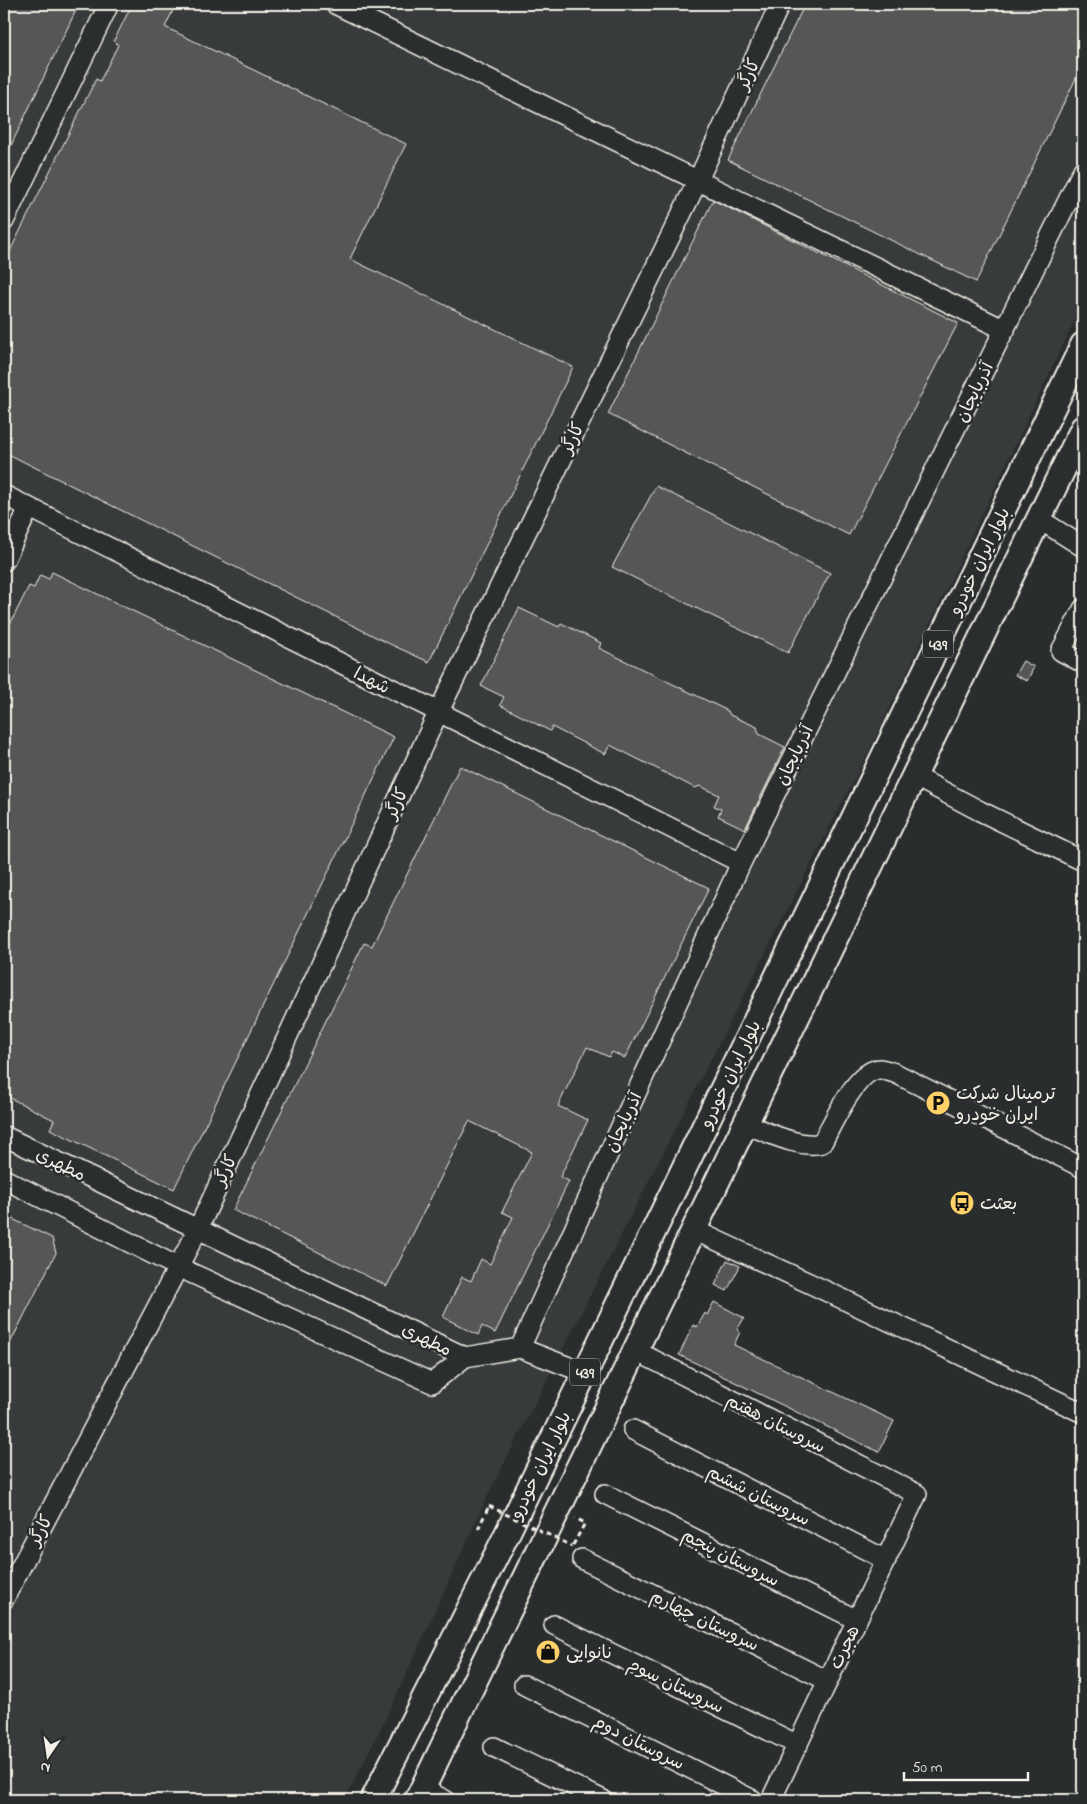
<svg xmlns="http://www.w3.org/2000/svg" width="1087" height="1804" font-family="'Indie Flower','Playpen Sans Arabic',sans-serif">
<rect width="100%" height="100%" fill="#2a2d2e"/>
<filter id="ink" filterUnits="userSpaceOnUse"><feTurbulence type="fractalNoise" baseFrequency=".02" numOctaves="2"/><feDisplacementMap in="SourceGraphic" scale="10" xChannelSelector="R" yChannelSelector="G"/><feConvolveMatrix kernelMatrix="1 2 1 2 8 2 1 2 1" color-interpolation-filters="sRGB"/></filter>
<g filter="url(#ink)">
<path fill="#373a3a" d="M4,4H1083V303L873,743L487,1497L393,1703L345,1800H4Z"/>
<path fill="#555756" stroke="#f4f1e8" d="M4,4H79L4,160Z
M132,4H176L165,27L406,144L350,259L573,367L429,662L392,645L4,452V263L96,79L100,81L118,45L114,41Z
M805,4H1083V64L976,282L728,160Z
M713,200L958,323L849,535L608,414Z
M656,486L830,573L788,653L612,567Z
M52,572L394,737L174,1189L50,1129L54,1120L4,1095V636L29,586L34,588L40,575L49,579Z
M519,608L559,627L561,623L601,643L599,648L728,711L730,715L757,727L759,734L785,747L745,829L718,816L721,809L714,806L719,795L700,786L695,788L610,745L605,754L552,727L550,731L500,705L504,697L481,686Z
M1023,661L1034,667L1027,681L1015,675Z
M460,766L709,888L625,1058L612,1052L609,1057L587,1047L558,1106L588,1120L560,1177L569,1181L495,1333L482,1326L478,1335L443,1317L462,1277L471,1281L481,1259L490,1264L513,1217L502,1212L532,1152L469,1121L387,1286L233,1210L364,943L372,946Z
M4,1215L52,1238L56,1253L4,1355Z
M727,1260L740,1266L727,1291L715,1285Z
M714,1302L744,1318L737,1330L740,1332L734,1345L894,1421L879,1452L679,1355L693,1325L697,1327L705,1313L707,1315Z"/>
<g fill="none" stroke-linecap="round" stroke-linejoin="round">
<defs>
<path id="minor" d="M335,4L1005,330
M4,221L109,4
M4,495L741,863
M1039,519L1083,547
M4,561L29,508
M1083,609L1061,651L1083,663
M914,776L980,811L1083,861
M746,1124C767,1132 800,1149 822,1143C832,1125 856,1069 880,1069C884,1069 890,1072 895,1073L1083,1168
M4,1136L465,1357
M4,1179L178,1267L432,1383L465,1357L520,1348
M694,1230L811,1284L1083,1413
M636,1351L917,1494L771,1800
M585,1373L520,1348L741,863L1083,170
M633,1430L886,1560
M605,1494L857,1620
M582,1559L828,1681
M4,1599L198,1229L438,713L698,180L780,4
M554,1625L798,1745
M524,1685L753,1800
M494,1747L603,1800
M423,1789L445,1800"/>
<path id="major" d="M373,1800L504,1540L1083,345
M417,1800L1083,428"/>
</defs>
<use href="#minor" stroke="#f4f1e8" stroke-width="22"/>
<use href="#major" stroke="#f4f1e8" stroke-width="28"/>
<path stroke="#f4f1e8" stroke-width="3" stroke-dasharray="5 4" stroke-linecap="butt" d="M478,1529L489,1506
M573,1545L585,1523L575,1518"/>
<use href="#minor" stroke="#2a2d2e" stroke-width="19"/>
<use href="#major" stroke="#2a2d2e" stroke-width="24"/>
<path stroke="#f4f1e8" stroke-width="3" stroke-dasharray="5 4" stroke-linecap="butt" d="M489,1506L572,1546"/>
</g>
</g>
<defs>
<symbol id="parking-disc" viewBox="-11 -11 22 22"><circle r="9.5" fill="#ffd166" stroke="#2a2d2e"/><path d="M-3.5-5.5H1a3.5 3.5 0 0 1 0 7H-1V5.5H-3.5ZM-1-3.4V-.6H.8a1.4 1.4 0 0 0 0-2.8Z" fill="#111"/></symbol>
<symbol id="bus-disc" viewBox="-11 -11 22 22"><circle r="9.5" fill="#ffd166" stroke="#2a2d2e"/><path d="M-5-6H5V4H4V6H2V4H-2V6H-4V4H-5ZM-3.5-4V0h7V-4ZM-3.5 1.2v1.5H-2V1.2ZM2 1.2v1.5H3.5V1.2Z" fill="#111"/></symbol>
<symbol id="shop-disc" viewBox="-11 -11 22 22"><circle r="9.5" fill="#ffd166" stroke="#2a2d2e"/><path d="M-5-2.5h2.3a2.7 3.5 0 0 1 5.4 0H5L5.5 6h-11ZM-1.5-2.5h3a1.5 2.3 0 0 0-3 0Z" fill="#111"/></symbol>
</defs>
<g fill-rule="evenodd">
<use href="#parking-disc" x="924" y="1089" width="28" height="28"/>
<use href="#bus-disc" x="948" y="1189" width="28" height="28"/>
<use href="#shop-disc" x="534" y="1638" width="28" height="28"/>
</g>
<g text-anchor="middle" stroke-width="5" stroke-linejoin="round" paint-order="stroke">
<g fill="#2a2d2e" stroke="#b7b6b0" stroke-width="1">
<rect x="923" y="630.5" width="30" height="27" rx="4"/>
<rect x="570" y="1358.5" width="30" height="27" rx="4"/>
</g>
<g font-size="16" font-weight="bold" fill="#f4f1e8">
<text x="938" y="650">439</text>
<text x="585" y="1378">439</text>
</g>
<g font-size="18" fill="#f4f1e8" stroke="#2a2d2e">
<text transform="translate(748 74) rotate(-65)" y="6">کارگر</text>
<text transform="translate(974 392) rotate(-64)" y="6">آذربایجان</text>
<text transform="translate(572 438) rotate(-64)" y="6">کارگر</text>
<text transform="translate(979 561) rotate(-64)" y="6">بلوار ایران خودرو</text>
<text transform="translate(372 680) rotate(27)" y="6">شهدا</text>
<text transform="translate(794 755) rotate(-64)" y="6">آذربایجان</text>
<text transform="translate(396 803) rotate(-65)" y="6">کارگر</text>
<text transform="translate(730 1074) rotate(-64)" y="6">بلوار ایران خودرو</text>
<text transform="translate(623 1122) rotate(-65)" y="6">آذربایجان</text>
<text transform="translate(61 1164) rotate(26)" y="6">مطهری</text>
<text transform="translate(225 1170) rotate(-65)" y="6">کارگر</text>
<text transform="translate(427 1339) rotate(26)" y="6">مطهری</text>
<text transform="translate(776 1423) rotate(27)" y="6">سروستان هفتم</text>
<text transform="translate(540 1465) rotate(-64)" y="6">بلوار ایران خودرو</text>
<text transform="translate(759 1495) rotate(27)" y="6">سروستان ششم</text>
<text transform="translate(40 1530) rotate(-62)" y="6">کارگر</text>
<text transform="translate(731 1557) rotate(27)" y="6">سروستان پنجم</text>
<text transform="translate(705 1620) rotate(26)" y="6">سروستان چهارم</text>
<text transform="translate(844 1647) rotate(-64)" y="6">هجرت</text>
<text transform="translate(676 1685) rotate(26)" y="6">سروستان سوم</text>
<text transform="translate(639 1742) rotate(27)" y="6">سروستان دوم</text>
</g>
<g font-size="18" fill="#f4f1e8" stroke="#2a2d2e" text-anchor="start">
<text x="956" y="1099">ترمینال شرکت<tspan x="956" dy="21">ایران خودرو</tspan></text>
<text x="980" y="1209">بعثت</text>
<text x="566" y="1658">نانوایی</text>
</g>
</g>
<rect width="1087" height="1804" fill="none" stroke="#2a2d2e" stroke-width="20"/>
<rect x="10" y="10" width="1067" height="1784" fill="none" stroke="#f4f1e8" stroke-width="2" filter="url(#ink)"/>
<g transform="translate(48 1756) rotate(193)" stroke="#2a2d2e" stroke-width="4" paint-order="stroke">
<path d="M0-4L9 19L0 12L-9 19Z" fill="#f4f1e8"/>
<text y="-8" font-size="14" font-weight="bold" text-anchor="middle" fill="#f4f1e8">N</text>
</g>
<path d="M904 1772v8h124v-8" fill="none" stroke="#f4f1e8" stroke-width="2.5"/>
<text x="912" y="1772" font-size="15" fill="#f4f1e8" stroke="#2a2d2e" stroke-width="4" paint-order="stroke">50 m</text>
</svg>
